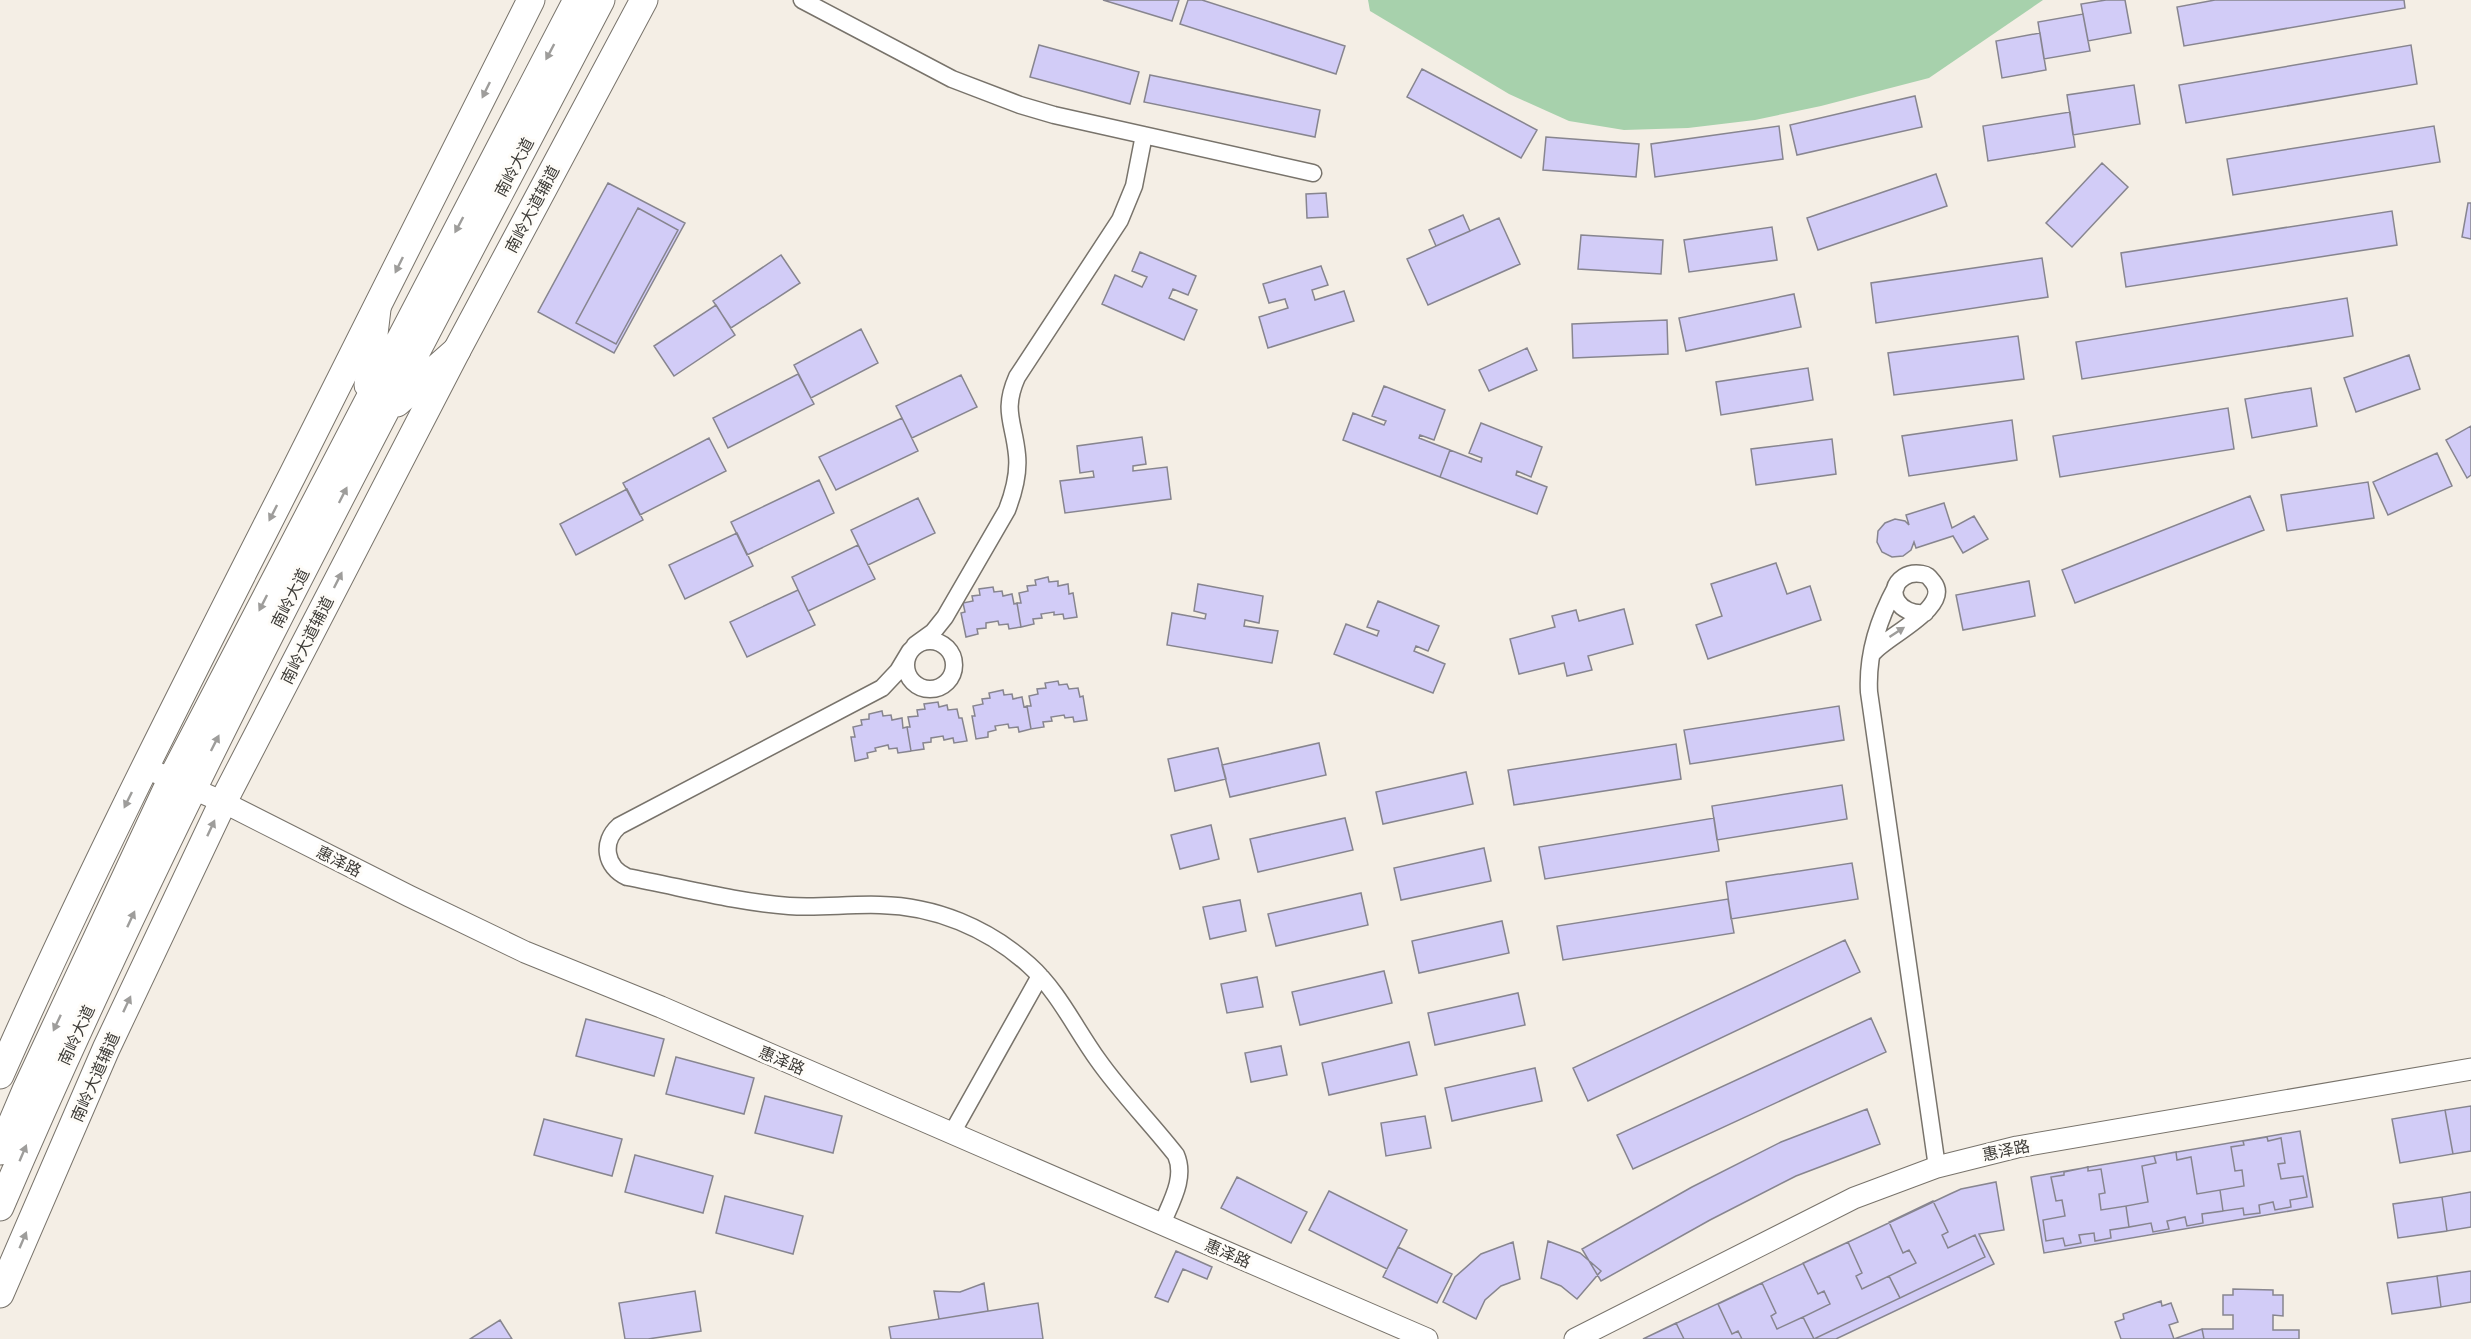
<svg xmlns="http://www.w3.org/2000/svg" width="2471" height="1339" font-family="Literata,'Noto Sans SC',serif">
<rect width="100%" height="100%" fill="#f4eee5"/>
<path fill="#a7d1ac" d="M1368,0H2043L1929,78L1821,106L1755,120L1688,128L1624,130L1569,121L1509,94L1370,11Z"/>
<path fill="#d2ccf7" stroke="#87858f" stroke-width="1.5" d="M1103,0H1179L1172,21Z
M1188,0H1202L1345,46L1336,74L1180,24Z
M2106,0H2125L2131,33L2088,41L2081,4Z
M2215,0H2404L2405,8L2184,46L2177,7Z
M2083,14L2090,51L2044,59L2038,22Z
M2040,33L2046,70L2002,78L1996,41Z
M1039,45L1139,72L1130,104L1030,77Z
M2411,45L2417,84L2186,123L2179,85Z
M1422,69L1537,130L1521,158L1407,97Z
M1150,75L1320,110L1315,137L1144,102Z
M2134,85L2140,124L2073,135L2067,95Z
M1915,96L1922,127L1797,155L1790,125Z
M2070,112L2075,147L1988,161L1983,126Z
M1779,126L1783,159L1655,177L1651,144Z
M2434,126L2440,162L2233,195L2227,159Z
M1546,137L1639,144L1636,177L1543,170Z
M2102,163L2128,187L2072,247L2046,223Z
M1936,174L1947,206L1818,250L1807,218Z
M608,183L685,223L614,353L538,312Z
M1326,193L1328,217L1307,218L1306,194Z
M2468,203H2471V239L2462,237Z
M638,208L678,230L616,344L576,323Z
M2392,211L2397,245L2126,287L2121,253Z
M1463,215L1470,231L1436,246L1429,230Z
M1499,218L1520,264L1428,305L1407,259Z
M1772,227L1777,260L1689,272L1684,240Z
M1581,235L1663,240L1661,274L1578,269Z
M1140,252L1196,276L1188,295L1173,289L1169,298L1197,310L1184,340L1102,304L1115,275L1142,287L1147,277L1132,271Z
M781,255L800,283L731,328L713,301Z
M2042,258L2048,297L1876,323L1871,283Z
M1321,266L1328,285L1312,290L1315,300L1344,291L1354,321L1268,348L1259,317L1288,308L1285,299L1269,303L1263,284Z
M1794,294L1801,327L1686,351L1679,318Z
M2347,298L2353,336L2082,379L2076,342Z
M716,305L735,335L674,376L654,346Z
M1667,320L1668,354L1573,358L1572,324Z
M861,329L878,363L811,398L794,365Z
M2018,336L2024,379L1894,395L1888,353Z
M1527,348L1537,370L1489,391L1479,370Z
M2409,355L2420,389L2356,412L2344,378Z
M1808,368L1813,400L1721,415L1716,382Z
M798,374L814,404L728,448L713,418Z
M961,375L977,407L912,438L896,406Z
M1384,386L1445,410L1434,440L1420,435L1419,438L1450,450L1440,477L1343,440L1353,413L1384,425L1386,421L1372,416Z
M2311,388L2317,426L2252,438L2245,399Z
M2228,408L2234,449L2060,477L2053,436Z
M902,418L918,451L836,490L819,457Z
M2012,420L2017,460L1909,476L1902,436Z
M1481,423L1542,447L1531,477L1517,471L1516,475L1547,487L1537,514L1440,477L1450,450L1481,462L1482,458L1469,453Z
M2471,426V475L2467,478L2446,440Z
M1142,437L1146,464L1133,466V471L1167,467L1171,499L1065,513L1060,481L1094,477L1093,471L1080,473L1077,446Z
M709,438L726,471L640,515L623,483Z
M1832,439L1836,474L1756,485L1751,449Z
M2437,453L2452,486L2388,515L2373,482Z
M819,480L834,513L747,555L731,522Z
M2368,482L2374,518L2287,531L2281,495Z
M627,489L643,520L576,555L560,524Z
M2250,496L2264,530L2075,603L2062,570Z
M918,498L935,533L868,565L851,530Z
M1944,503L1952,528L1974,516L1988,539L1963,553L1953,536L1916,548L1914,542L1911,550L1903,556L1892,557L1882,552L1877,542L1878,531L1885,523L1895,519L1905,521L1909,525L1906,515Z
M737,533L753,566L685,599L669,565Z
M858,545L875,579L808,611L792,577Z
M1776,563L1787,594L1810,586L1821,620L1708,659L1696,625L1722,616L1711,584Z
M1048,577L1049,582L1058,581V586L1068,584L1069,594L1073,593L1077,617L1064,619L1063,614L1054,615V612L1041,614L1042,618L1033,619L1034,624L1021,627L1017,603H1021L1019,593L1028,591L1027,586L1036,585L1035,580Z
M2029,581L2035,616L1963,630L1956,595Z
M1198,584L1263,596L1259,623L1245,620L1244,626L1278,631L1272,663L1167,645L1172,613L1205,619L1206,614L1194,611Z
M993,587L994,592L1002,591L1003,596L1012,594L1014,604L1017,603L1021,627L1009,629L1008,624L999,625L998,621L986,623V628L977,629L978,634L966,637L961,613L965,612L963,603L973,601L972,596L980,595L979,589Z
M798,590L815,625L747,657L730,622Z
M1378,601L1439,626L1428,651L1416,646L1414,651L1445,664L1433,693L1334,654L1346,624L1377,636L1379,631L1367,627Z
M1624,609L1633,644L1588,656L1592,670L1567,676L1564,663L1519,674L1510,639L1555,627L1552,616L1576,610L1579,621Z
M1058,681L1059,685L1067,684L1069,689L1078,688L1080,697L1083,696L1087,720L1074,722L1073,717L1065,718L1064,715L1051,717L1052,721L1043,722L1044,727L1031,729L1027,706H1031L1029,696L1038,694L1037,689L1046,688L1045,683Z
M1003,690L1004,695L1012,694L1013,699L1022,697L1024,707L1027,706L1031,729L1019,732L1018,727L1009,728L1008,724L995,726L996,730L988,732V737L976,739L972,716H975L973,706L983,704L982,699L990,698L989,693Z
M938,702L939,707L947,705L948,710L957,709L959,718H962L967,741L954,743L953,738L944,740L943,736L931,738V742L923,743L924,749L911,751L907,727H910L908,717L918,716L917,710L925,709L924,704Z
M1839,706L1844,740L1690,764L1684,730Z
M882,711L883,716L891,715L892,720L902,718L903,728L907,727L911,751L898,753L897,748L889,749L888,745L875,748L876,751L867,753L868,758L855,761L851,737H855L853,727L862,725L861,720L869,719V714Z
M1319,743L1326,775L1230,797L1222,765Z
M1676,744L1681,779L1514,805L1508,770Z
M1218,748L1226,779L1175,791L1168,759Z
M1466,772L1473,804L1383,824L1376,792Z
M1842,785L1847,819L1717,840L1712,806Z
M1345,818L1353,850L1258,872L1250,839Z
M1714,818L1719,851L1545,879L1539,847Z
M1211,825L1219,859L1180,869L1171,835Z
M1484,848L1491,881L1401,900L1394,868Z
M1852,863L1858,899L1731,919L1726,882Z
M1361,893L1368,925L1276,946L1268,914Z
M1728,899L1734,933L1563,960L1557,926Z
M1240,900L1246,931L1210,939L1203,907Z
M1502,921L1509,953L1419,973L1412,941Z
M1845,940L1860,972L1588,1101L1573,1068Z
M1384,971L1392,1003L1300,1025L1292,992Z
M1257,977L1263,1007L1227,1013L1221,984Z
M1518,993L1525,1025L1435,1045L1428,1013Z
M1871,1018L1886,1052L1633,1169L1617,1135Z
M586,1019L664,1039L654,1076L576,1056Z
M1409,1042L1417,1075L1329,1095L1322,1063Z
M1281,1046L1287,1075L1251,1082L1245,1053Z
M676,1057L754,1078L744,1114L666,1094Z
M1535,1068L1542,1101L1452,1121L1445,1088Z
M765,1096L842,1116L833,1153L755,1133Z
M2471,1106V1151L2453,1154L2445,1110Z
M1867,1109L1880,1144L1796,1176L1710,1220L1601,1281L1582,1249L1692,1187L1781,1142Z
M2445,1110L2453,1154L2400,1163L2392,1119Z
M1425,1116L1431,1148L1386,1156L1381,1123Z
M544,1119L622,1139L612,1176L534,1155Z
M2300,1131L2313,1207L2044,1253L2031,1177Z
M2267,1137L2268,1141L2281,1138L2285,1163L2278,1164L2281,1179L2303,1176L2307,1197L2290,1200L2291,1207L2275,1210L2273,1202L2259,1205L2260,1213L2244,1215L2243,1208L2223,1211L2220,1190L2244,1186L2242,1170L2235,1171L2231,1147L2244,1145L2243,1141Z
M2176,1152L2177,1160L2191,1157L2197,1194L2220,1190L2223,1211L2202,1214L2203,1223L2187,1226L2185,1217L2167,1221L2169,1229L2153,1232L2151,1223L2129,1227L2126,1206L2148,1202L2142,1166L2156,1163L2154,1156Z
M635,1155L713,1176L703,1213L625,1192Z
M2088,1167V1171L2101,1169L2105,1193L2099,1194L2101,1210L2126,1206L2129,1227L2110,1230L2111,1238L2095,1241L2094,1233L2079,1235L2081,1243L2065,1246L2063,1238L2046,1241L2043,1220L2065,1216L2062,1200L2056,1201L2051,1177L2064,1175V1172Z
M1237,1177L1307,1212L1291,1243L1221,1208Z
M1996,1182L2004,1230L1979,1234L1994,1264L1836,1339H1643L1950,1194L1961,1189Z
M1329,1191L1407,1230L1387,1269L1309,1230Z
M2471,1192V1227L2447,1231L2442,1197Z
M725,1196L803,1216L793,1254L716,1233Z
M2442,1197L2447,1231L2398,1238L2393,1204Z
M1933,1201L1948,1232L1942,1235L1948,1248L1975,1235L1985,1257L1900,1298L1889,1276L1916,1263L1909,1250L1903,1253L1889,1222Z
M1548,1241L1580,1253L1601,1271L1577,1299L1561,1286L1541,1278Z
M1513,1242L1520,1279L1501,1286L1485,1300L1476,1319L1443,1302L1455,1277L1481,1254Z
M1848,1242L1862,1273L1856,1276L1862,1289L1889,1276L1900,1298L1814,1339L1803,1317L1830,1304L1824,1291L1818,1294L1803,1263Z
M1398,1247L1452,1274L1437,1303L1383,1277Z
M1176,1251L1212,1267L1207,1279L1183,1269L1168,1302L1155,1297Z
M2471,1271V1302L2441,1307L2437,1276Z
M2437,1276L2441,1307L2392,1314L2387,1283Z
M984,1283L988,1311L939,1319L934,1291L960,1292Z
M1762,1283L1776,1313L1771,1316L1777,1329L1803,1317L1814,1339H1742L1738,1331L1732,1334L1718,1304Z
M2233,1289L2273,1290V1295H2283V1316L2273,1315V1330H2299V1339H2204L2202,1329H2233V1315H2223V1295H2233Z
M695,1291L701,1331L648,1339H625L619,1303Z
M2161,1301L2162,1306L2171,1303L2178,1322L2169,1325L2174,1339L2202,1329L2204,1339H2121L2115,1322L2124,1319L2123,1314Z
M1038,1303L1043,1339H891L889,1327Z
M500,1320L512,1339H470Z
M1676,1323L1684,1339H1643Z"/>
<g fill="none" stroke-linecap="round" stroke-linejoin="round">
<defs>
<path id="minor" d="M802,0L952,79L1020,105L1054,115L1313,173
M1896,587C1878,620 1867,655 1869,692L1937,1167
M906 665a24 24 0 1 1 48 0a24 24 0 1 1-48 0Z
M915,645L933,632L945,617L1007,510C1014,492 1019,474 1017,455C1014,422 1002,411 1017,377L1120,220L1134,186L1144,135
M910,651L898,671L882,688L619,826C601,842 605,867 627,877C681,887 735,902 789,906C819,908 849,904 880,905C935,906 988,928 1029,965C1058,991 1075,1028 1098,1060C1122,1094 1151,1123 1176,1155C1186,1178 1171,1202 1162,1224
M1873,653C1886,636 1953,607 1933,582C1929,577 1928,575 1922,574C1916,573 1910,573 1904,577C1883,591 1900,616 1925,613
M952,1133L1040,976"/>
<path id="tertiary" d="M144,767L223,802L409,896L525,952L661,1007L1427,1339
M1575,1339L1854,1198L1937,1167L2017,1147L2471,1069"/>
<path id="primary" d="M0,1075C90,871 192,673 293,474C373,316 452,158 531,0
M0,1294L106,1049L223,802L457,350L644,0"/>
<path id="trunk" d="M368,385L377,309
M397,403L457,350
M0,1151L26,1090L172,778L577,0
M0,1207C177,793 393,398 601,0"/>
</defs>
<use href="#minor" stroke="#78736b" stroke-width="19"/>
<use href="#tertiary" stroke="#78736b" stroke-width="23"/>
<use href="#primary" stroke="#78736b" stroke-width="29"/>
<use href="#trunk" stroke="#78736b" stroke-width="29"/>
<use href="#minor" stroke="#fff" stroke-width="16"/>
<use href="#tertiary" stroke="#fff" stroke-width="21"/>
<use href="#primary" stroke="#fff" stroke-width="27"/>
<use href="#trunk" stroke="#fff" stroke-width="27"/>
</g>
<defs><path id="oneway-solid" d="M-6-.8H1V-3.2L6.5 0L1 3.2V.8H-6Z" transform="scale(1.5)"/></defs>
<g fill="#9e9d9b">
<use href="#oneway-solid" transform="translate(550 52) rotate(118)"/>
<use href="#oneway-solid" transform="translate(486 90) rotate(116)"/>
<use href="#oneway-solid" transform="translate(459 225) rotate(118)"/>
<use href="#oneway-solid" transform="translate(399 265) rotate(116)"/>
<use href="#oneway-solid" transform="translate(343 495) rotate(-63)"/>
<use href="#oneway-solid" transform="translate(273 513) rotate(117)"/>
<use href="#oneway-solid" transform="translate(338 580) rotate(-63)"/>
<use href="#oneway-solid" transform="translate(263 603) rotate(117)"/>
<use href="#oneway-solid" transform="translate(1897 632) rotate(-33)"/>
<use href="#oneway-solid" transform="translate(215 743) rotate(-63)"/>
<use href="#oneway-solid" transform="translate(128 800) rotate(116)"/>
<use href="#oneway-solid" transform="translate(211 828) rotate(-65)"/>
<use href="#oneway-solid" transform="translate(131 919) rotate(-65)"/>
<use href="#oneway-solid" transform="translate(127 1004) rotate(-65)"/>
<use href="#oneway-solid" transform="translate(57 1023) rotate(115)"/>
<use href="#oneway-solid" transform="translate(23 1153) rotate(-67)"/>
<use href="#oneway-solid" transform="translate(23 1240) rotate(-67)"/>
</g>
<g text-anchor="middle" stroke-width="6" stroke-linejoin="round" paint-order="stroke">
<g font-size="16" fill="#3d3b37" stroke="#fefcf8">
<text transform="translate(514 167) rotate(-62)" y="6">南岭大道</text>
<text transform="translate(532 209) rotate(-62)" y="6">南岭大道辅道</text>
<text transform="translate(290 598) rotate(-63)" y="6">南岭大道</text>
<text transform="translate(307 640) rotate(-63)" y="6">南岭大道辅道</text>
<text transform="translate(339 861) rotate(27)" y="6">惠泽路</text>
<text transform="translate(76 1035) rotate(-65)" y="6">南岭大道</text>
<text transform="translate(782 1060) rotate(23)" y="6">惠泽路</text>
<text transform="translate(95 1077) rotate(-66)" y="6">南岭大道辅道</text>
<text transform="translate(2006 1150) rotate(-12)" y="6">惠泽路</text>
<text transform="translate(1228 1253) rotate(23)" y="6">惠泽路</text>
</g>
</g>
</svg>
